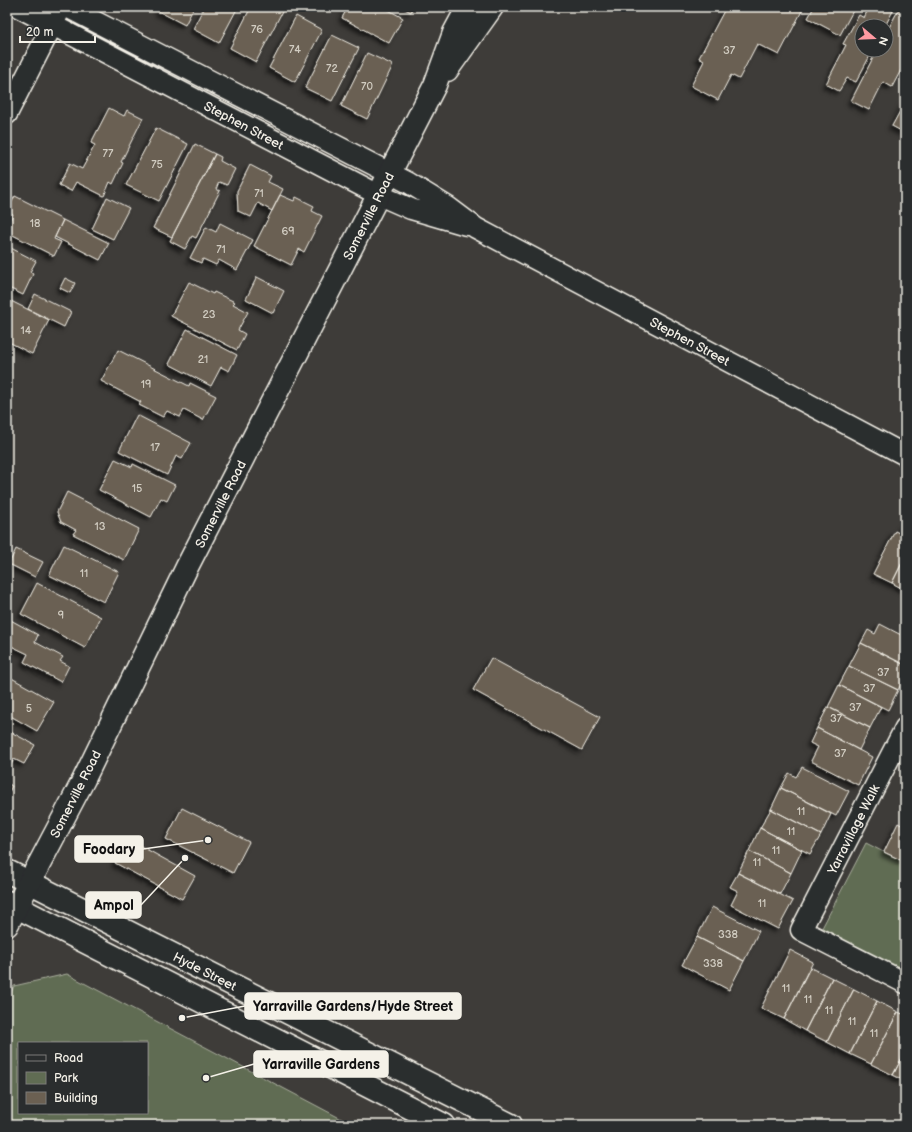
<svg xmlns="http://www.w3.org/2000/svg" width="912" height="1132" font-family="'Balsamiq Sans',sans-serif">
<defs>
<filter id="shadow"><feDropShadow dx="-3.5" dy="3.5" stdDeviation="2" flood-color="#0009"/></filter>
</defs>
<rect width="100%" height="100%" fill="#3e3c39"/>
<filter id="ink" filterUnits="userSpaceOnUse"><feTurbulence type="fractalNoise" baseFrequency=".025" numOctaves="2"/><feDisplacementMap in="SourceGraphic" scale="8" xChannelSelector="R" yChannelSelector="G"/><feConvolveMatrix kernelMatrix="1 2 1 2 8 2 1 2 1" color-interpolation-filters="sRGB"/></filter>
<g filter="url(#ink)">
<path fill="#606c53" stroke="#aaae9e" fill-rule="evenodd" d="M866,843L905,863V970L822,928Z
M67,974L353,1125H7V1001L14,986ZM19,1043H147V1113H19Z"/>
<path fill="#6b6052" stroke="#f4f1e8" filter="url(#shadow)" d="M161,7H194L185,25L158,11Z
M204,7H238L219,43L193,29Z
M251,7H277L283,10L256,62L230,48Z
M348,7H383L403,18L389,43L342,18Z
M401,7H413L411,12Z
M726,7L730,10L731,7H804L779,55L757,44L739,79L731,75L718,100L691,86L704,61L699,58Z
M814,7H855L840,35L808,18Z
M869,7H895L885,26H862V50H873L856,82L847,78L839,91L826,84L846,45L843,44L859,15L864,18Z
M900,7L905,10V72L901,70L892,87L883,82L869,110L851,101L877,50H886V33Z
M296,16L322,30L295,82L269,68Z
M332,35L359,48L332,101L305,88Z
M367,53L393,65L367,119L341,106Z
M905,102V133L892,126Z
M109,108L124,116L127,110L143,118L121,162L123,163L113,184L110,182L104,196L76,182L71,191L59,185L70,163L82,169L95,145L91,143Z
M156,128L188,144L159,201L126,185Z
M195,144L215,154L172,237L153,228Z
M215,154L221,157L220,161L235,169L227,185L219,182L216,189L220,191L196,238L192,236L185,249L170,241Z
M250,165L271,176L268,182L283,189L272,211L258,203L251,217L238,211L237,191Z
M280,195L294,201L296,197L314,206L312,211L322,216L304,252L299,249L291,265L254,246Z
M15,196L63,220L54,239L61,242L54,256L7,232V226L13,214L7,211Z
M107,197L129,208L113,239L92,229Z
M63,220L109,243L100,260L55,237Z
M220,223L253,240L237,270L219,260L216,265L203,259L201,263L190,258L206,227L216,232Z
M7,246L36,261L30,272L33,274L23,295L7,287Z
M257,277L284,291L273,313L246,299Z
M65,278L75,283L70,293L60,288Z
M189,282L213,294L214,292L235,302L233,304L248,312L238,330L245,334L237,350L171,316Z
M35,294L71,312L64,327L28,309Z
M7,299L49,320L32,354L7,341Z
M187,329L237,355L229,371L221,367L211,386L169,364Z
M118,350L189,386L190,383L216,396L203,420L184,410L180,417L167,411L163,417L139,405L141,402L101,381Z
M137,415L191,443L182,459L176,456L167,475L119,451Z
M115,459L132,467L133,464L175,485L167,501L161,498L151,517L99,490Z
M67,492L139,529L124,560L73,534L76,530L61,522L57,512Z
M904,523L905,557L892,583L873,574L895,531L899,533Z
M64,545L119,572L104,602L49,575Z
M16,549L43,562L35,577L9,564Z
M905,557V590L892,583Z
M37,583L101,617L85,648L21,614Z
M7,618L38,635L35,642L63,657L60,661L69,666L61,682L24,662L28,654L7,644Z
M880,624L905,637V665L861,643L868,630L875,634Z
M861,643L905,665V677L898,690L849,666Z
M491,658L600,717L582,750L473,690Z
M849,666L898,690L888,710L839,685Z
M8,676L54,702L37,731L7,714Z
M839,685L881,707L870,728L828,707Z
M828,707L870,728L859,750L817,728Z
M817,728L872,757L858,785L811,761L818,747L810,743Z
M7,730L35,745L24,764L14,759L7,772Z
M802,767L849,791L836,816L781,788L789,773L796,777Z
M7,783L12,786L7,796Z
M781,788L831,814L821,835L771,809Z
M182,808L249,842L233,873L166,839Z
M771,809L821,835L810,854L760,828Z
M898,823L905,827V862L884,852Z
M760,828L802,850L791,873L749,851Z
M128,839L195,876L182,899L115,863Z
M749,851L791,873L780,894L738,873Z
M738,873L793,901L778,929L731,905L738,891L730,887Z
M712,907L759,931L744,961L697,937Z
M697,937L744,961L729,990L682,965Z
M790,950L813,962L784,1019L761,1008Z
M810,967L832,978L805,1031L784,1019Z
M832,978L854,989L827,1042L805,1031Z
M854,989L877,1001L850,1054L827,1042Z
M877,1001L898,1012L871,1064L850,1054Z
M898,1012L905,1015V1052L893,1075L871,1064Z
M905,1052V1081L893,1075Z"/>
<g fill="none" stroke-linecap="round" stroke-linejoin="round">
<defs>
<path id="minor" d="M18,7L379,195L411,209L466,225
M67,7L409,183L448,207L476,228L905,455
M7,114L59,12
M905,728L801,930L905,983"/>
<path id="tertiary" d="M7,871L511,1125
M7,902L444,1125"/>
<path id="secondary" d="M447,70L492,7
M7,925L84,779L187,567L435,85L454,33L468,7"/>
</defs>
<use href="#minor" stroke="#f4f1e8" stroke-width="23"/>
<use href="#tertiary" stroke="#f4f1e8" stroke-width="25"/>
<use href="#secondary" stroke="#f4f1e8" stroke-width="25"/>
<use href="#minor" stroke="#2a2d2e" stroke-width="20"/>
<use href="#tertiary" stroke="#2a2d2e" stroke-width="22"/>
<use href="#secondary" stroke="#2a2d2e" stroke-width="22"/>
</g>
</g>
<g text-anchor="middle" stroke-width="3" stroke-linejoin="round" paint-order="stroke">
<g font-size="11" fill="#d2cdc2">
<text x="257" y="33">76</text>
<text x="295" y="53">74</text>
<text x="729" y="54">37</text>
<text x="332" y="72">72</text>
<text x="367" y="90">70</text>
<text x="108" y="157">77</text>
<text x="157" y="168">75</text>
<text x="259" y="197">71</text>
<text x="35" y="227">18</text>
<text x="288" y="235">69</text>
<text x="221" y="253">71</text>
<text x="209" y="318">23</text>
<text x="26" y="334">14</text>
<text x="203" y="363">21</text>
<text x="146" y="388">19</text>
<text x="155" y="451">17</text>
<text x="137" y="492">15</text>
<text x="100" y="530">13</text>
<text x="84" y="577">11</text>
<text x="61" y="619">9</text>
<text x="883" y="676">37</text>
<text x="869" y="692">37</text>
<text x="855" y="711">37</text>
<text x="29" y="712">5</text>
<text x="836" y="722">37</text>
<text x="840" y="757">37</text>
<text x="801" y="815">11</text>
<text x="791" y="835">11</text>
<text x="776" y="854">11</text>
<text x="757" y="866">11</text>
<text x="762" y="907">11</text>
<text x="728" y="938">338</text>
<text x="713" y="967">338</text>
<text x="786" y="992">11</text>
<text x="808" y="1003">11</text>
<text x="829" y="1014">11</text>
<text x="852" y="1025">11</text>
<text x="874" y="1037">11</text>
</g>
<g font-size="13" fill="#f4f1e8" stroke="#2a2d2e">
<text transform="translate(244 125) rotate(28)" y="5">Stephen Street</text>
<text transform="translate(368 216) rotate(-63)" y="5">Somerville Road</text>
<text transform="translate(690 341) rotate(28)" y="5">Stephen Street</text>
<text transform="translate(220 504) rotate(-63)" y="5">Somerville Road</text>
<text transform="translate(75 794) rotate(-63)" y="5">Somerville Road</text>
<text transform="translate(853 829) rotate(-63)" y="5">Yarravillage Walk</text>
<text transform="translate(205 971) rotate(27)" y="5">Hyde Street</text>
</g>
</g>
<path fill="none" stroke="#f4f1e8" stroke-width="1.5" d="M208 840L143 849M185 858L141 905M182 1018L245 1006M206 1078L254 1064"/>
<g fill="#f4f1e8" stroke="#2a2d2e" stroke-width="1.5">
<circle cx="208" cy="840" r="4"/>
<circle cx="185" cy="858" r="4"/>
<circle cx="182" cy="1018" r="4"/>
<circle cx="206" cy="1078" r="4"/>
</g>
<g fill="#f4f1e8" stroke="#f4f1e8" stroke-width="1.5">
<rect x="75" y="836" width="68" height="26" rx="4"/>
<rect x="86" y="892" width="55" height="26" rx="4"/>
<rect x="245" y="993" width="216" height="26" rx="4"/>
<rect x="254" y="1051" width="134" height="26" rx="4"/>
</g>
<g font-size="14" text-anchor="middle" font-weight="bold" fill="#111">
<text x="109" y="854">Foodary</text>
<text x="114" y="910">Ampol</text>
<text x="353" y="1011">Yarraville Gardens/Hyde Street</text>
<text x="321" y="1069">Yarraville Gardens</text>
</g>
<rect width="912" height="1132" fill="none" stroke="#2a2d2e" stroke-width="24"/>
<rect x="12" y="12" width="888" height="1108" fill="none" stroke="#f4f1e8" stroke-width="1.5" filter="url(#ink)"/>
<rect x="18" y="1042" width="130" height="72" fill="#2a2d2e" stroke="#7b7b78"/>
<rect x="26" y="1055" width="20" height="6" fill="#2a2d2e" stroke="#7b7b78"/>
<text x="54" y="1062" font-size="12" fill="#f4f1e8">Road</text>
<rect x="26" y="1072" width="20" height="12" fill="#606c53" stroke="#7b7b78"/>
<text x="54" y="1082" font-size="12" fill="#f4f1e8">Park</text>
<rect x="26" y="1092" width="20" height="12" fill="#6b6052" stroke="#7b7b78"/>
<text x="54" y="1102" font-size="12" fill="#f4f1e8">Building</text>
<g transform="translate(874 38) rotate(109)"><circle r="19" fill="#2a2d2e" stroke="#7b7b78"/>
<path d="M0-3L7 15L0 10L-7 15Z" fill="#ff9aa2"/>
<text y="-6" font-size="11" font-weight="bold" text-anchor="middle" fill="#f4f1e8">N</text>
</g>
<path d="M20 36v6h75v-6" fill="none" stroke="#f4f1e8" stroke-width="2"/>
<text x="26" y="36" font-size="12" fill="#f4f1e8" stroke="#2a2d2e" stroke-width="3" paint-order="stroke">20 m</text>
</svg>
